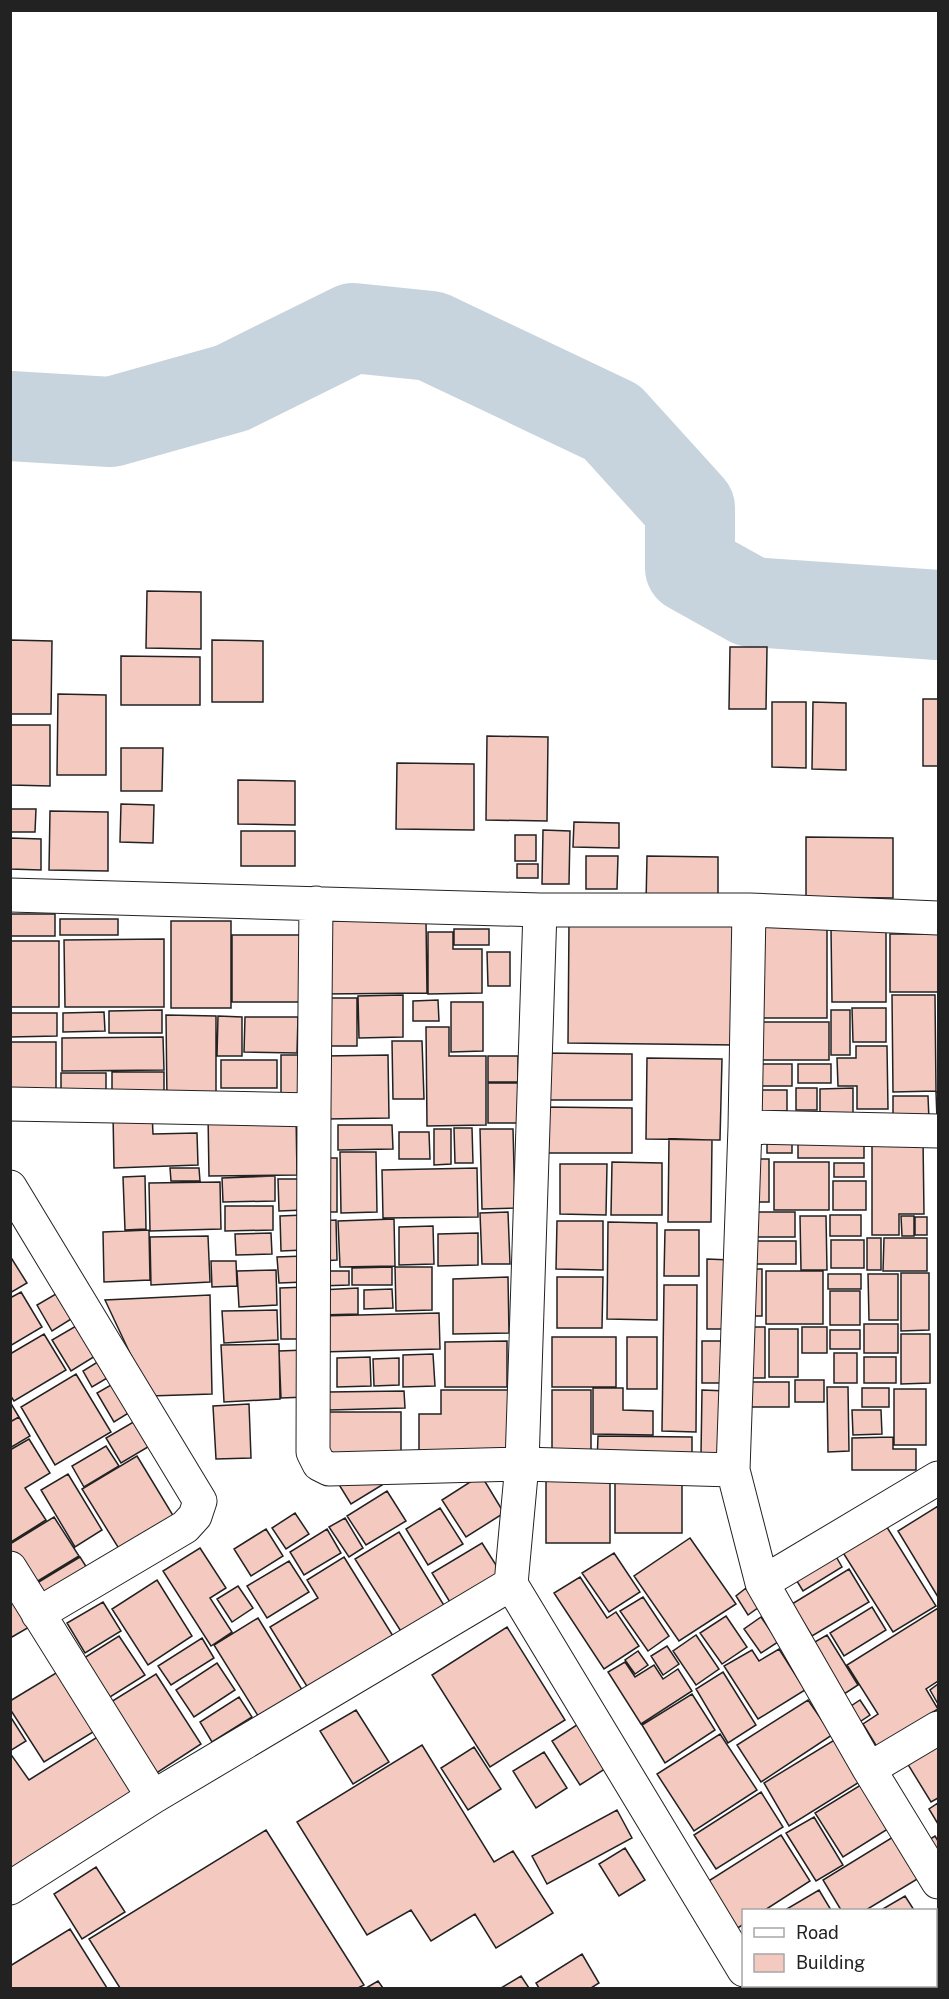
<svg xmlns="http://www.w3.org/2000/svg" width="949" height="1999" font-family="'Public Sans',sans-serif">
<rect width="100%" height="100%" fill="#fff"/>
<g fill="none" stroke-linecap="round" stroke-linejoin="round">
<path stroke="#c7d3dd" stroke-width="90" d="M10,416L111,422L232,388L353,328L431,336L612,422L690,508V568L751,602L938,615"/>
</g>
<path fill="#f3c9c0" stroke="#222" stroke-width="1.5" d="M147,591L201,592V649L146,648Z
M10,640L52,641L51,714H10Z
M212,640L263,641V702H212Z
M730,647H767L766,709H729Z
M121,656L200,657V705H121Z
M58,694L106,695V775H57Z
M923,699H938V766H923Z
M772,702H806V768L772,767Z
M813,702L846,703V770L812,769Z
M10,725H50V786L10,785Z
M487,736L548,737L547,821L486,820Z
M121,748H163L162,791H121Z
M397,763L474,764V830L396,829Z
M238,780L295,781V825L238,824Z
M121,804L154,805L153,843L120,842Z
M10,809H36L35,832H10Z
M50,811L108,812V871L49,870Z
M574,822L619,823V848L573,847Z
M543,830L570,831L569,884H542Z
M241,831H295V866H241Z
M515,835H536V861H515Z
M806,837L893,838V898L806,897Z
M10,838L41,839V870L10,869Z
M586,856H618L617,889H586Z
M647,856L718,857V905L646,904Z
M517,864H538V878H517Z
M10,914H55V936H10Z
M60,919H118V935H60Z
M426,920L427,993L324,994V921Z
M759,920H827V1018H760Z
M171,921H231V1008H171Z
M569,923L736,924L735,1045L568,1043Z
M454,929H489V945H454Z
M831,929H886V1002H832Z
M428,932H453V949H482V993L428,994Z
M890,934H938V992H890Z
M232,935H301L302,1002H232Z
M164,939V1007H65L64,940Z
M10,941H59V1007H10Z
M487,952H510V986H488Z
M403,995V1037L359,1038L358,996Z
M892,995H935L936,1091L893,1092Z
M325,998H357V1046H325Z
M438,1000L439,1021H413V1001Z
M451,1002H483V1051L451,1052Z
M852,1008H886V1042H853Z
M162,1010V1033H109V1011Z
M831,1010H850V1055H831Z
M104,1012L105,1031L63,1032V1013Z
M10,1013H57V1036L10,1037Z
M166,1015L216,1016V1101H167Z
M218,1016L242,1017V1056H217Z
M245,1017H298L297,1053L244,1052Z
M756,1022H829V1060H756Z
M426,1027H449V1056H486V1125L427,1126Z
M163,1037L164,1070L62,1071V1038Z
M392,1041H422L424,1099H393Z
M10,1042H56V1092H10Z
M856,1046H887L888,1109H857V1086H838L837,1058H856Z
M540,1053L632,1054V1100H540Z
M281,1055H311V1105H281Z
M388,1055L389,1118L327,1119L326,1056Z
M488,1056H518V1082H488Z
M647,1058L722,1059L720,1140L646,1139Z
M221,1060H277V1088H221Z
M751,1064H792V1086H751Z
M798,1064H831V1083H798Z
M112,1072H164V1100L112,1101Z
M61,1073H106V1097H61Z
M488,1083H518L519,1123H488Z
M796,1088H817V1110H796Z
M853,1088V1118H820V1089Z
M757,1090H787V1111H757Z
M936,1092H938V1119H937Z
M893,1096H928L929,1120L893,1121Z
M544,1107L632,1108V1153H543Z
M152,1112L153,1134L197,1133L198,1165L114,1168L113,1114Z
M296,1113L297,1175L209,1176L208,1114Z
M338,1125H392L393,1149L338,1150Z
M454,1128H472L473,1163H455Z
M434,1129H451V1164L434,1165Z
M480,1129H513L515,1208L482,1209Z
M399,1132H429L430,1159H399Z
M767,1134H792V1153H767Z
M798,1134H864V1158H798Z
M669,1139L712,1140L711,1222H668Z
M872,1139H923L924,1214H899V1235H872Z
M340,1152H376L377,1212L341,1213Z
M319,1158H337V1212H319Z
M746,1159H769V1202H746Z
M612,1162L662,1163V1215H611Z
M774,1162H829V1210H774Z
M834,1163H864V1177H834Z
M560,1164H607L606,1215L560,1214Z
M170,1168H199L200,1181H171Z
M477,1168L478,1217L383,1218L382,1170Z
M145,1176L146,1229L125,1230L123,1177Z
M275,1176V1201L223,1202L222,1178Z
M278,1179H304V1210L279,1211Z
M833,1181H866V1210H833Z
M220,1182L221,1229L150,1231L149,1183Z
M225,1206H273V1230L225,1231Z
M508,1212L510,1264H482L480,1213Z
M748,1212H795V1237H748Z
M304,1215V1250L281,1251L280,1216Z
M830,1215H861V1236H830Z
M800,1216H826L827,1270H801Z
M901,1216H914V1236H902Z
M915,1217H927V1235H915Z
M394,1219L395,1266L340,1267L338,1221Z
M336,1220L337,1260L320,1261L319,1221Z
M557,1221H603V1270L556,1269Z
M608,1222L657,1223V1320L607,1319Z
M433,1226L434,1264L399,1265V1227Z
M149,1230L150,1280L104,1282L103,1232Z
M665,1230H699V1276H664Z
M271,1233L272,1254L236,1255L235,1234Z
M478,1233V1265L438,1266V1234Z
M208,1236L210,1282L151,1285L150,1237Z
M867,1238H881V1270H867Z
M884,1238H927V1271H883Z
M831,1240H864V1268H831Z
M754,1241H796V1264H754Z
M10,1256L27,1283L10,1293Z
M304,1256L305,1282L279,1283L277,1257Z
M707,1259L730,1260L729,1329H707Z
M211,1261H236L237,1286L212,1287Z
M392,1267V1285H352V1268Z
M395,1267H432V1310L396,1311Z
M741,1269H762V1316H741Z
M276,1270L277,1305L239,1307L237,1271Z
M320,1271H349V1285L320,1286Z
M766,1271H823V1324H766Z
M901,1273H929V1330L901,1331Z
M828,1274H861V1289H828Z
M868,1274H898V1320H869Z
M508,1277L509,1333L453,1334V1279Z
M557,1277H603L602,1328H557Z
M664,1285H697L696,1432L662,1431Z
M306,1287L308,1339H281L280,1288Z
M358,1288V1314L321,1315L320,1290Z
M392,1289L393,1308L364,1309V1290Z
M61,1291L76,1316L52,1331L37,1305Z
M830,1291H860V1325H830Z
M21,1292L42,1327L10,1346V1298Z
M210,1295L212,1394L150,1396L105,1300Z
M277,1310L278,1340L224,1343L222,1311Z
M439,1313L440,1349L320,1352V1316Z
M88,1319L105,1350L71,1371L52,1340Z
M864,1324H898V1353H864Z
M740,1327H765V1378H740Z
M802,1327H827V1353H802Z
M769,1329H798V1377H769Z
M830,1330H860V1349H830Z
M44,1334L66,1370L14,1401L10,1395V1354Z
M901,1334H930V1383L901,1384Z
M552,1337H616V1387H552Z
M627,1337H657V1389H627Z
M507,1341V1387H445V1342Z
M702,1341H731V1383H702Z
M279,1344L280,1399L224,1402L221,1345Z
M305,1350L307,1397L281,1398L279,1351Z
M834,1353H857V1383H834Z
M433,1354L435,1386L403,1387V1355Z
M370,1357L371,1386L337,1387V1358Z
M864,1357H896V1383H864Z
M104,1358L114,1374L92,1387L83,1371Z
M399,1358V1385L374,1386L373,1359Z
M76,1374L111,1432L55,1465L21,1407Z
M795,1380H824V1402H795Z
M118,1381L135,1409L114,1422L97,1393Z
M743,1382H789V1407H743Z
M827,1387H848L849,1451L828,1452Z
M593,1388H623V1410L653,1411V1435L593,1434Z
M862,1388H889V1407H862Z
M894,1389H926V1445H894Z
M441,1390H509V1462H419V1414H441Z
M552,1390H591V1459H552Z
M702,1390L727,1391V1456L701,1455Z
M404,1391L405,1408L329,1410L328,1392Z
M10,1402L19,1417L10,1422Z
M249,1404L251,1458L216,1459L213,1406Z
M852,1410H881L882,1434L853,1435Z
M329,1412H401V1461H329Z
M19,1417L30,1436L10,1448V1422Z
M142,1417L158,1441L121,1463L106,1438Z
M598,1436L692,1437V1465L597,1464Z
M893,1437V1449H916V1470H852V1438Z
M29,1439L50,1473L25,1488L46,1520L11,1542L10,1450Z
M106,1446L119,1466L84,1487L72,1466Z
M137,1456L180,1527L126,1560L82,1489Z
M68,1474L102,1530L75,1547L41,1490Z
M481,1475L504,1513L466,1537L442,1500Z
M374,1476L382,1485L351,1504L338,1483Z
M610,1477V1543H546V1478Z
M615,1479H682V1533H615Z
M387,1491L406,1521L366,1545L347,1516Z
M938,1506V1597L898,1531Z
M440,1508L463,1544L428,1565L406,1529Z
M295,1513L309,1534L286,1549L272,1528Z
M54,1517L79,1556L28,1587L10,1559V1544Z
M345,1518L363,1548L349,1557L329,1527Z
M885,1524L936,1606L893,1632L842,1551Z
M266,1529L283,1556L251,1576L234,1549Z
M327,1529L341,1553L304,1575L290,1552Z
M399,1532L445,1607L402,1633L355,1559Z
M690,1538L736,1604L679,1641L634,1576Z
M482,1543L503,1576L453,1607L432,1573Z
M200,1548L226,1588L210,1598L232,1632L211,1646L163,1571Z
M614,1553L640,1592L609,1612L582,1573Z
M834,1553L842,1567L803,1591L795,1578Z
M80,1557L94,1579L51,1606L37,1583Z
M344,1557L393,1636L308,1688L270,1627L318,1598L307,1580Z
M289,1561L309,1592L267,1618L247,1586Z
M849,1569L869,1602L812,1636L792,1604Z
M580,1577L607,1618L616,1612L639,1646L604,1669L554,1593Z
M157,1580L192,1636L148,1665L112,1609Z
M238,1586L253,1608L232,1622L217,1599Z
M746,1588L759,1607L748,1615L736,1596Z
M10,1592L31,1626L12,1637L10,1635Z
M643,1597L669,1636L648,1651L620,1611Z
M103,1602L121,1631L85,1653L67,1623Z
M872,1607L886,1630L844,1656L830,1633Z
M938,1608V1681L926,1689L938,1709L877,1747L863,1724L878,1714L847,1665Z
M726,1616L747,1647L722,1664L700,1633Z
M761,1617L778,1642L761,1653L744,1629Z
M258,1618L304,1693L260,1719L214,1645Z
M507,1627L565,1720L490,1767L432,1675Z
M696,1635L719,1669L696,1685L673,1651Z
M827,1635L858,1685L838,1698L806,1647Z
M119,1636L145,1675L110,1697L84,1658Z
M202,1638L214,1658L171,1685L158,1666Z
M667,1646L679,1664L663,1675L651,1656Z
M779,1649L805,1690L758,1719L724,1666L752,1650L759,1661Z
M638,1651L648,1665L635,1674L625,1660Z
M625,1662L635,1677L654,1665L663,1679L678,1669L692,1691L641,1724L608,1672Z
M217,1663L235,1690L194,1717L176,1690Z
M61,1670L98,1729L44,1762L10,1709V1701Z
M723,1672L756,1725L728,1743L696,1689Z
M156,1674L201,1744L152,1776L106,1705Z
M938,1684V1704L930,1690Z
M692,1694L715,1730L665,1763L642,1725Z
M239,1697L252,1717L212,1742L200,1722Z
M808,1700L832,1735L761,1782L737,1745Z
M860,1700L870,1715L855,1725L845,1710Z
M356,1710L389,1762L353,1784L320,1731Z
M10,1716L26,1741L10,1751Z
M586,1719L614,1763L580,1785L552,1741Z
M720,1734L757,1790L694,1831L657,1774Z
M99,1736L138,1798L10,1880V1753L29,1780Z
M938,1737V1798L931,1802L904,1758Z
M836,1739L861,1781L789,1826L764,1783Z
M422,1745L494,1862L513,1851L553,1913L496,1948L475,1914L431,1941L411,1910L367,1935L297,1822Z
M474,1747L501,1789L468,1810L441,1768Z
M544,1752L567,1788L536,1808L513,1771Z
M864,1783L891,1827L843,1857L815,1813Z
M761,1792L783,1827L716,1869L694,1835Z
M938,1803V1824L929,1809Z
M617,1810L632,1838L547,1884L532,1856Z
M814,1817L843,1865L816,1881L786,1833Z
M266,1830L364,1985L358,1988H120L89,1939Z
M781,1835L810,1881L765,1910H744V1924L736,1929L707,1882Z
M935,1836L938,1841V1868L922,1844Z
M893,1837L919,1878L866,1910H841L823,1880Z
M625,1848L645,1880L619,1896L599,1864Z
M96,1867L125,1912L82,1939L54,1894Z
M819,1890L831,1910H785Z
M905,1896L914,1910H881Z
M70,1929L107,1988H10V1966Z
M582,1954L599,1983L591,1988H539L536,1983Z
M521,1976L529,1988H501Z
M378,1981L383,1988H366Z
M766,1986H812L807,1988H768Z
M821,1986H878L880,1988H816Z"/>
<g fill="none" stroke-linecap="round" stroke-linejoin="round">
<defs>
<path id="minor" d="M10,895L540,910H749L938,918
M540,910L522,1464L511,1584L744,1970
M749,910L745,1127L733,1470L762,1583L869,1769L938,1882
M10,1104L314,1110L316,903
M314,1110L313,1452L319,1464L329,1469L522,1464L733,1470
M745,1127L938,1131
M10,1187L200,1501L195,1516L185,1527L38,1614
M10,1568L153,1797
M762,1583L938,1478
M869,1769L938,1728
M10,1888L153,1797L511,1584"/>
</defs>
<use href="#minor" stroke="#222" stroke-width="35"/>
<use href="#minor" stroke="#fff" stroke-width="33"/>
</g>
<rect width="949" height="1999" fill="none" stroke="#222222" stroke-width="24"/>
<rect x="742" y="1909" width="195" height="78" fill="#ffffff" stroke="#a7a7a7" stroke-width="1.5"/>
<rect x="754" y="1928" width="30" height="9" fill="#ffffff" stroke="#a7a7a7" stroke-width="1.5"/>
<text x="796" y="1939" font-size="18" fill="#222222">Road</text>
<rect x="754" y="1954" width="30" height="18" fill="#f3c9c0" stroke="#a7a7a7" stroke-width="1.5"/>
<text x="796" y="1969" font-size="18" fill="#222222">Building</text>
</svg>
